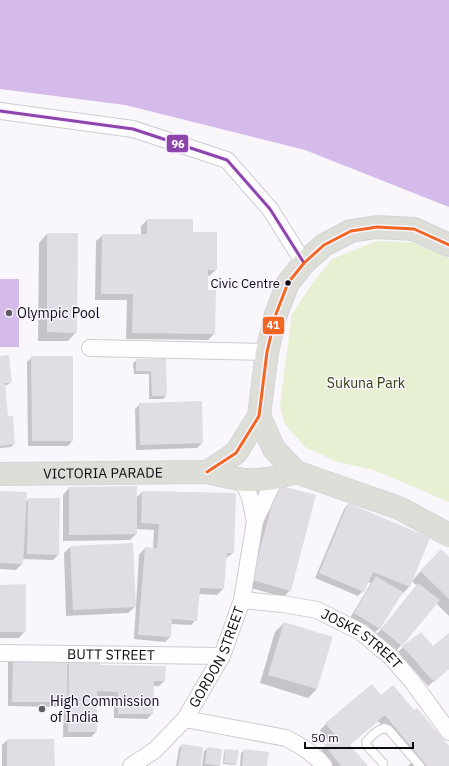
<svg xmlns="http://www.w3.org/2000/svg" width="449" height="766" font-family="'IBM Plex Sans',sans-serif">
<rect width="100%" height="100%" fill="#f9f6fc"/>
<path fill="#e7f0d3" d="M377,241L413,242L449,258V502L374,470L337,462L305,447L284,423L280,404L292,314L314,281L332,259Z"/>
<path fill="#d5bbea" d="M0,0H449V207L305,150L125,105L0,89Z
M0,279H19V347H0Z"/>
<path fill="#0003" d="M147,220L192,233H216V270L209,276H207V291L214,334L208,340L126,339L127,300H95L96,241L103,235H141V226Z
M47,234L76,332L68,341H38L39,243Z
M0,357L11,382L7,385L5,386L7,417L14,444L11,447L0,448Z
M32,357L72,441L68,446H28L27,362Z
M166,359V396L163,399H149V374H134L133,363L137,360Z
M140,404L202,443L197,448L136,450L135,409Z
M69,488L136,498L142,492L235,494L233,553L225,559L223,589L217,595L198,594L196,620L191,625L171,624L170,637L165,642L134,639L139,555L145,548L153,549L154,530L136,529V534L130,540L63,541V495Z
M0,492L26,501L29,499L58,555L53,560L23,559L22,564L16,570L0,569Z
M271,493L290,590L284,597L247,587Z
M348,504L429,538L409,587L400,596L379,629L374,633L350,618L371,583L367,582L363,591L358,596L315,578L344,509Z
M70,547L136,606L128,613L66,616L64,553Z
M432,559H449V616L436,603L397,650L377,634L417,586L412,581Z
M0,586L25,631L19,638H0Z
M284,623L317,689L308,698L260,683L275,632Z
M449,634V669L428,686L398,652L403,647L433,648Z
M13,657L66,666L69,663L99,666L164,681L159,686H153L152,714L147,719L114,718V696H96V732L91,737H63L64,704L61,707L8,706V662Z
M381,696L414,711L449,748V766H408L412,762L378,721L349,745L366,766H330L319,753L329,742L320,730L326,724Z
M7,740L54,766H2V745Z
M182,745L200,766H176L179,748Z
M208,748L219,766H202L204,751Z
M226,750L236,764L235,765L223,764L224,751Z
M245,750L266,766H240L241,753Z"/>
<path fill="#e0dde4" d="M147,219H193V232H217V270H208V290H216L215,334L132,333L133,294H101L102,234H147Z
M47,233H78L77,333L47,332Z
M9,355L12,383H5L8,416H13L15,444L0,446V356Z
M31,356H73V441H32Z
M166,358L167,396H152L151,371H136V359Z
M202,401L203,443L140,445L139,403Z
M277,485L316,495L291,591L252,580Z
M137,486V534L69,535V487Z
M0,491L27,492L23,564L0,563Z
M142,491L236,493L234,553H227L224,589L200,588L197,621L172,619L171,637L138,635L145,547L157,548L159,524L141,523Z
M28,498H60L59,555L27,554Z
M348,503L430,538L410,587L373,572L364,592L319,573Z
M133,543L136,607L73,610L70,546Z
M441,549L449,557V599L420,571Z
M376,576L403,592L380,629L354,613Z
M418,583L440,600L402,646L381,629Z
M26,584V632H0V585Z
M284,622L333,637L317,689L268,675Z
M421,632L433,646L449,633V669L434,682L402,646Z
M13,656H67V702H12Z
M69,662H100V665L166,666L165,681H154L153,714H118V692L97,691V732H68Z
M372,684L381,695L393,685L414,710L417,708L449,746V766H427L385,715L350,745L368,766H341L324,745L336,736L325,723Z
M7,739H54L55,766H7Z
M182,744L203,747L201,766H178Z
M207,747L222,749L220,766L205,764Z
M225,749L239,750L237,764L224,763Z
M244,749L269,752L267,766H242Z"/>
<g fill="none" stroke-linecap="round" stroke-linejoin="round">
<defs>
<path id="service" d="M383,766V763L367,746L366,742C371,736 377,730 384,728L389,730L420,766"/>
<g id="minor">
<path d="M0,111L133,129L227,160L270,209L304,263"/>
<path d="M90,348L267,352"/>
<path d="M243,480L250,498L255,521"/>
<path id="s1" d="M242,600L283,604L317,610L361,632L391,657L411,680L449,732"/>
<path id="s2" d="M0,653L222,656"/>
<path d="M185,719L286,738L304,748L319,760L324,766"/>
<path id="s3" d="M131,766L155,750L185,719L222,656L242,600L255,521L275,478"/>
</g>
<g id="trunk">
<path d="M259,416L274,449L296,472L399,508L449,535"/>
<path d="M207,472L236,453L259,416L267,352L276,314L288,283L304,263L324,245L351,231L377,227L414,229L449,245"/>
<path id="s4" d="M0,474L207,472L243,480H259L275,478L296,472"/>
</g>
</defs>
<use href="#service" stroke="#cfcbd2" stroke-width="10"/>
<use href="#minor" stroke="#cfcbd2" stroke-width="18"/>
<use href="#trunk" stroke="#d6d4d8" stroke-width="24"/>
<use href="#service" stroke="#fefeff" stroke-width="8"/>
<use href="#minor" stroke="#fefeff" stroke-width="16"/>
<use href="#trunk" stroke="#dcded7" stroke-width="22"/>
<defs>
<path id="bus-1" d="M0,111L133,129L227,160L270,209L304,263"/>
<path id="bus-2" d="M207,472L236,453L259,416L267,352L276,314L288,283L304,263L324,245L351,231L377,227L414,229L449,245"/>
</defs>
<use href="#bus-1" stroke="#f9f4fe" stroke-width="6"/>
<use href="#bus-2" stroke="#f9f4fe" stroke-width="6"/>
<use href="#bus-1" stroke="#8e44ad" stroke-width="3"/>
<use href="#bus-2" stroke="#f26522" stroke-width="3"/>
</g>
<circle fill="#0e0a12" stroke="#f9f4fe" stroke-width="1.5" cx="288" cy="283" r="3.5"/>
<g fill="#605d64" stroke="#f9f4fe" stroke-width="1.5">
<circle cx="9" cy="313" r="4"/>
<circle cx="42" cy="709" r="4"/>
</g>
<g text-anchor="middle" stroke-width="3" stroke-linejoin="round" paint-order="stroke">
<g font-size="13" fill="#0e0a12" stroke="#f9f4fe" text-anchor="end">
<text x="280" y="288">Civic Centre</text>
</g>
<g font-size="14" fill="#0e0a12" stroke="#f9f4fe" text-anchor="start">
<text x="17" y="318">Olympic Pool</text>
<text x="50" y="706">High Commission<tspan x="50" dy="16">of India</tspan></text>
</g>
<g font-size="14" fill="#34400a" stroke="#f9f4fe">
<text x="366" y="388">Sukuna Park</text>
</g>
<g font-size="14" fill="#0e0a12" stroke="#f9f4fe">
<text dy="5" stroke="none"><textPath href="#s4" startOffset="103">VICTORIA PARADE</textPath></text>
<text dy="5" stroke="none"><textPath href="#s1" startOffset="129">JOSKE STREET</textPath></text>
<text dy="5" stroke="none"><textPath href="#s2" startOffset="111">BUTT STREET</textPath></text>
<text dy="5" stroke="none"><textPath href="#s3" startOffset="142">GORDON STREET</textPath></text>
</g>
</g>
<g stroke="#f9f4fe" stroke-width="1.5">
<rect x="166" y="134" width="23" height="19" rx="4" fill="#8e44ad"/>
<rect x="262" y="316" width="23" height="19" rx="4" fill="#f26522"/>
</g>
<g font-size="11" text-anchor="middle" font-weight="bold" fill="#fff">
<text x="178" y="148">96</text>
<text x="273" y="329">41</text>
</g>
<path d="M305 742v6h108v-6" fill="none" stroke="#0e0a12" stroke-width="2"/>
<text x="311" y="742" font-size="12" fill="#0e0a12" stroke="#f9f4fe" stroke-width="3" paint-order="stroke">50 m</text>
</svg>
